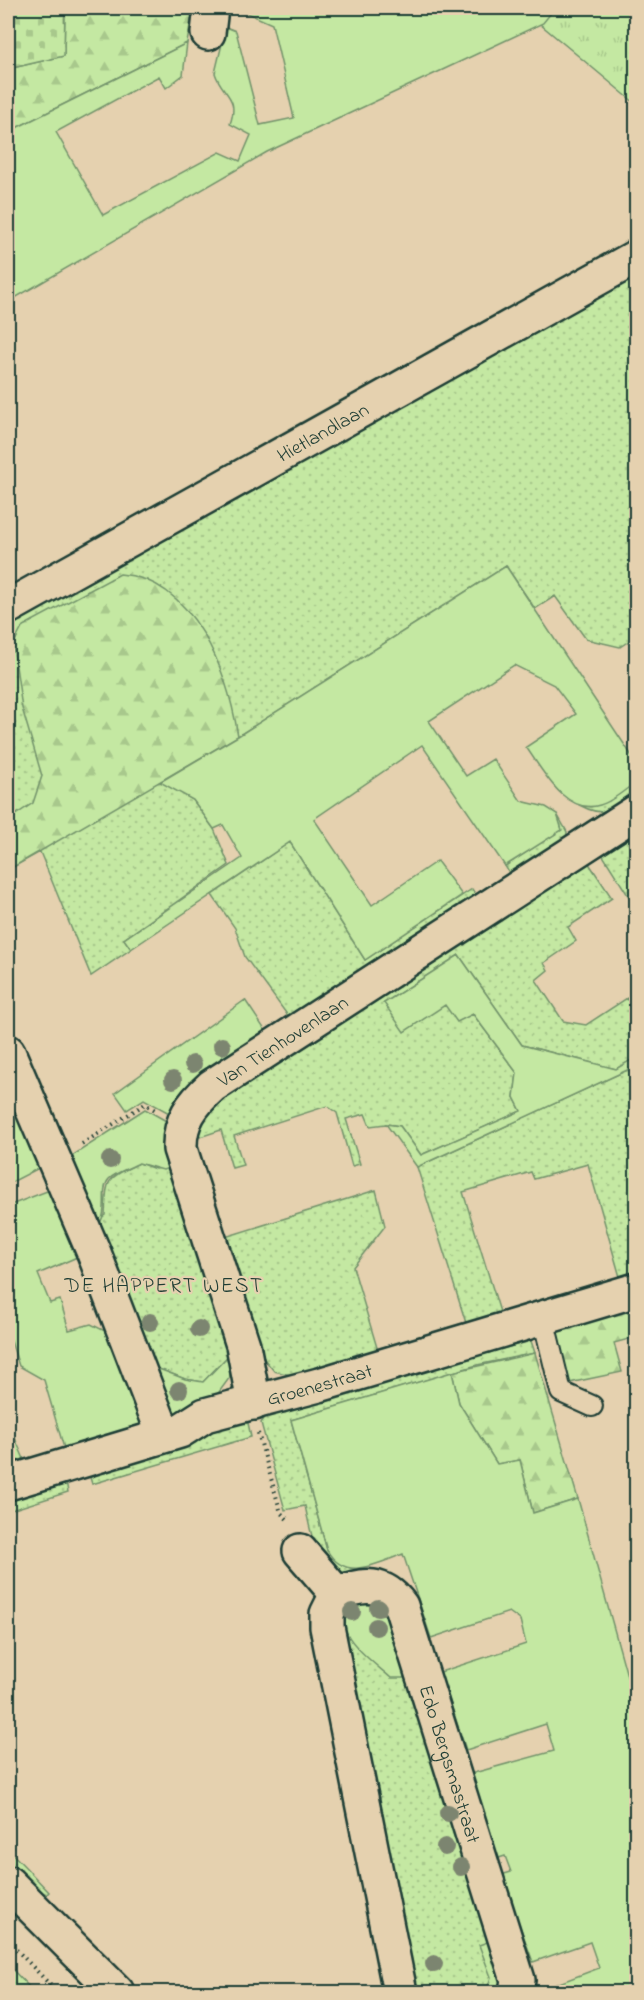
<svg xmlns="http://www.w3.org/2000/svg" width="644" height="2000" font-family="'Indie Flower',sans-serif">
<defs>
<pattern id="grass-dots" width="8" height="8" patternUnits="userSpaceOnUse" patternTransform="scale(1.5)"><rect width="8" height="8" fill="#c4e8a2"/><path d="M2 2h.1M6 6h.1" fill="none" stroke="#a8c88c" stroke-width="1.8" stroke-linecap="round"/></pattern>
<pattern id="forest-firs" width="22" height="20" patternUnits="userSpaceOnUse" patternTransform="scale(1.5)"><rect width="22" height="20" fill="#c4e8a2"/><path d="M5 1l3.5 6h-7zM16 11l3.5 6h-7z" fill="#a8c88c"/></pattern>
<pattern id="cemetery-stones" width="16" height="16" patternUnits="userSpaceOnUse" patternTransform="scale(1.5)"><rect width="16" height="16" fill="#c4e8a2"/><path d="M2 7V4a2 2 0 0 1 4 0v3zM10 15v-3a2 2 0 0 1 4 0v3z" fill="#a8c88c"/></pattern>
<pattern id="park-tufts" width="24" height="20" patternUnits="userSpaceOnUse" patternTransform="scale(1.5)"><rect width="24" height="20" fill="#c4e8a2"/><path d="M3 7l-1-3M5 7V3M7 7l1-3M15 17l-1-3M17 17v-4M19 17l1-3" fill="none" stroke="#a8c88c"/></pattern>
</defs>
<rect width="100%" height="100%" fill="#e5d1af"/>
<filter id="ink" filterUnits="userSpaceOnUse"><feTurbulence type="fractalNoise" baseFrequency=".0167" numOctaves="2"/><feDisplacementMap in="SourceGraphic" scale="12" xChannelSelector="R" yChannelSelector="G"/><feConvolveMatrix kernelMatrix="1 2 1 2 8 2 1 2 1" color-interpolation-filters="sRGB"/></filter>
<g filter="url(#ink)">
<path fill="url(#grass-dots)" stroke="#72926b" stroke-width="1.5" d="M636,272V636L620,647L586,639L555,596L535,609L506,566L238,736L161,781L193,800L214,829L229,865L124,939L131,949L91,976L40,852L8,870V621L188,526Z
M636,782V794C608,812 602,820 571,800C601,811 611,798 636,782Z
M557,814L567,832L566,839L511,876L505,866L561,830Z
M636,832V908L602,854Z
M290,842L365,960L472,889L476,895L291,1020L245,957L235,928L212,895Z
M588,862L612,898L568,927L576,941L544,963L548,970L536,980L563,1021L586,1025L627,998L636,1013V1058L616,1069L522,1045L459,955L384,1003L446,1005L473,1014L517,1073L514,1097L521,1111L421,1155L400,1126L386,1124L370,1126L365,1114L346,1119L360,1164L352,1166L337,1113L327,1106L234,1136L243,1165L232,1168L221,1130L194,1139L196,1127L219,1100Z
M636,1066V1272L620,1277L588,1164L534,1179L531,1172L463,1192L500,1312L466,1323L417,1167Z
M139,1163L155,1169L171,1167L228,1356L203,1382L185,1379L151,1366L95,1222L105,1215C107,1177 105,1180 139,1163Z
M376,1190L385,1226L353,1267L378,1351L299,1377L274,1371L260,1354L225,1237Z
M531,1341L535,1353L477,1365L291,1420L327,1550C334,1563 348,1570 362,1569C357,1570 349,1573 343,1573C315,1573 310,1526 305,1506L285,1510L261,1423L269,1412Z
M247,1418L251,1437L92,1484L89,1474L199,1432Z
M66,1481L68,1492L8,1511V1498Z
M385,1603L506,1992H416L343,1623Z
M8,1849L49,1892L44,1897L8,1863Z
M8,1965L34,1992H8Z"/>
<path fill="url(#forest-firs)" stroke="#72926b" stroke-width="1.5" d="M65,8H193L187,43L8,132V69L64,56Z
M120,574C195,580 228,673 238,736L8,870V820L33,803L42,776L22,708L13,645L23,626Z
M636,1308V1337L614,1343L622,1372L569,1383L557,1332Z
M535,1353L578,1499L533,1513L520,1460L497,1464L459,1403L452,1372Z"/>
<path fill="url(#cemetery-stones)" stroke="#72926b" stroke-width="1.5" d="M8,8H65L64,56L8,69Z"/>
<path fill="url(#park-tufts)" stroke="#72926b" stroke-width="1.5" d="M531,8H636V104L540,24Z"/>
<path fill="#c4e8a2" stroke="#72926b" stroke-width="1.5" d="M236,8H555L543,23L267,152L8,302V132L187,43L183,75L166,88L159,76L56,132L103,215L220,152L240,161L251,135L230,124C240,96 222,95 215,73L226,27L236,31L260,125L294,118L272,24Z
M506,566L636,762V782C626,789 612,802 600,805C565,816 542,769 526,747L576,714L554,685L514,665L429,721L466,776L493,759L521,801L546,807L557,814L562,830L505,866L422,745L314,819L372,905L437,861L462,895L365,960L290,842L131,949L124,939L242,858L223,825L214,829L193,800L160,782L238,736Z
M459,955L522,1045L616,1069L636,1057V1066L417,1167L386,1124L400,1126L421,1155L521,1111L514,1097L517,1073L473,1014L457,1022L445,1005L404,1032L384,1003Z
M245,1000L267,1033L171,1114L144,1099L127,1110L115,1093Z
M18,1106L45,1165L8,1184V1110Z
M145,1109L168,1122L163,1143L171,1167L163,1170L139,1163C130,1168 116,1172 109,1179C100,1189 108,1209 101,1221L95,1222L64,1161Z
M55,1188L84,1254L38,1274L50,1303L60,1300L69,1330L91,1324L111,1334L148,1422L64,1448L44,1380L19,1366L8,1332V1206Z
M228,1356L230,1377L214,1399L165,1418L151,1366L185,1379L203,1382Z
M452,1372L459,1403L497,1464L520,1460L533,1513L578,1499L636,1708V1992H545L543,1989L599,1968L590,1942L533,1962L501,1875L511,1872L505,1856L496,1859L470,1774L554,1751L546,1724L466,1750L440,1672L526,1644L520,1620L509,1612L431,1638L403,1554C376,1564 345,1582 327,1550L291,1420Z
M11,1429L24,1459L8,1464V1430Z
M350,1601L385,1603L407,1675L403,1678H391C371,1660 326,1631 350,1601Z
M493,1940L506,1992H486L491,1977L479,1945Z"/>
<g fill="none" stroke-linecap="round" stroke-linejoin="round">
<defs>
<path id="lane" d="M543,1318L561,1392L592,1406"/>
<g id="street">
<path d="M208,33L211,8"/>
<path id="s1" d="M8,607L636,257"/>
<path d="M8,1052L94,1253L164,1435"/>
<path id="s2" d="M254,1403L243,1345L180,1149C179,1121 192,1104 212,1086L636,812"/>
<path id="s3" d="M8,1483L180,1431L205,1415L319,1385L636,1290"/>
<path d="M300,1551L337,1594"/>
<path id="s4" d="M400,1992L327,1627V1614L337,1594C363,1583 384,1582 401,1606L518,1980L516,1992"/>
</g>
<path id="secondary" d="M8,1883L117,1992"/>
</defs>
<use href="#lane" stroke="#1f3d34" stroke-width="24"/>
<use href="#street" stroke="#1f3d34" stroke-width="38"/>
<use href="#secondary" stroke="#1f3d34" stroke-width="38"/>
<path stroke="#1f3d34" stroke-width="4" stroke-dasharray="1.5 4.5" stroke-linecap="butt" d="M82,1144L145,1104L155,1110
M258,1433L281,1513L289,1521
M8,1843L15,1851
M8,1941L57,1992"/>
<use href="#lane" stroke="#e5d1af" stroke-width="20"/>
<use href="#street" stroke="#e5d1af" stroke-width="33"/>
<use href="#secondary" stroke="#e5d1af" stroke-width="33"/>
</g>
<g fill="#7c856f">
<circle cx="222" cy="1046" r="9"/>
<circle cx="193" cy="1064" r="9"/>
<circle cx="173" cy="1080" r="9"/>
<circle cx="110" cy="1160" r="9"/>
<circle cx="150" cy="1322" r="9"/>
<circle cx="199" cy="1329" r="9"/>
<circle cx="179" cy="1390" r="9"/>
<circle cx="378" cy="1608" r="9"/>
<circle cx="352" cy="1612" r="9"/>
<circle cx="376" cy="1627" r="9"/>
<circle cx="448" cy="1813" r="9"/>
<circle cx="445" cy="1847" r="9"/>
<circle cx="461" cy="1867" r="9"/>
<circle cx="434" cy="1964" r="9"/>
</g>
</g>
<g text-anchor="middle" stroke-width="4.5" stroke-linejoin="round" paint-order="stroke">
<g font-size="20" fill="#1f3d34" stroke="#e5d1af">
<text dy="7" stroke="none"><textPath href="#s1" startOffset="360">Hietlandlaan</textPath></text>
<text dy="7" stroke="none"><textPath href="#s2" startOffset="422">Van Tienhovenlaan</textPath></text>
<text dy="7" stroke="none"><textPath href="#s3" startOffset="328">Groenestraat</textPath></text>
<text dy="7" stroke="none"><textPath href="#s4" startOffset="645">Edo Bergsmastraat</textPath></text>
</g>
<g font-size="21" letter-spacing="1.5" fill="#1f3d34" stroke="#e5d1af">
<text x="164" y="1292">DE HAPPERT WEST</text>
</g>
</g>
<rect width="644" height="2000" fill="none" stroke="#e5d1af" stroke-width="30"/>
<rect x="15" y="15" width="614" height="1970" fill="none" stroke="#1f3d34" stroke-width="2" filter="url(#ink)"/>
</svg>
